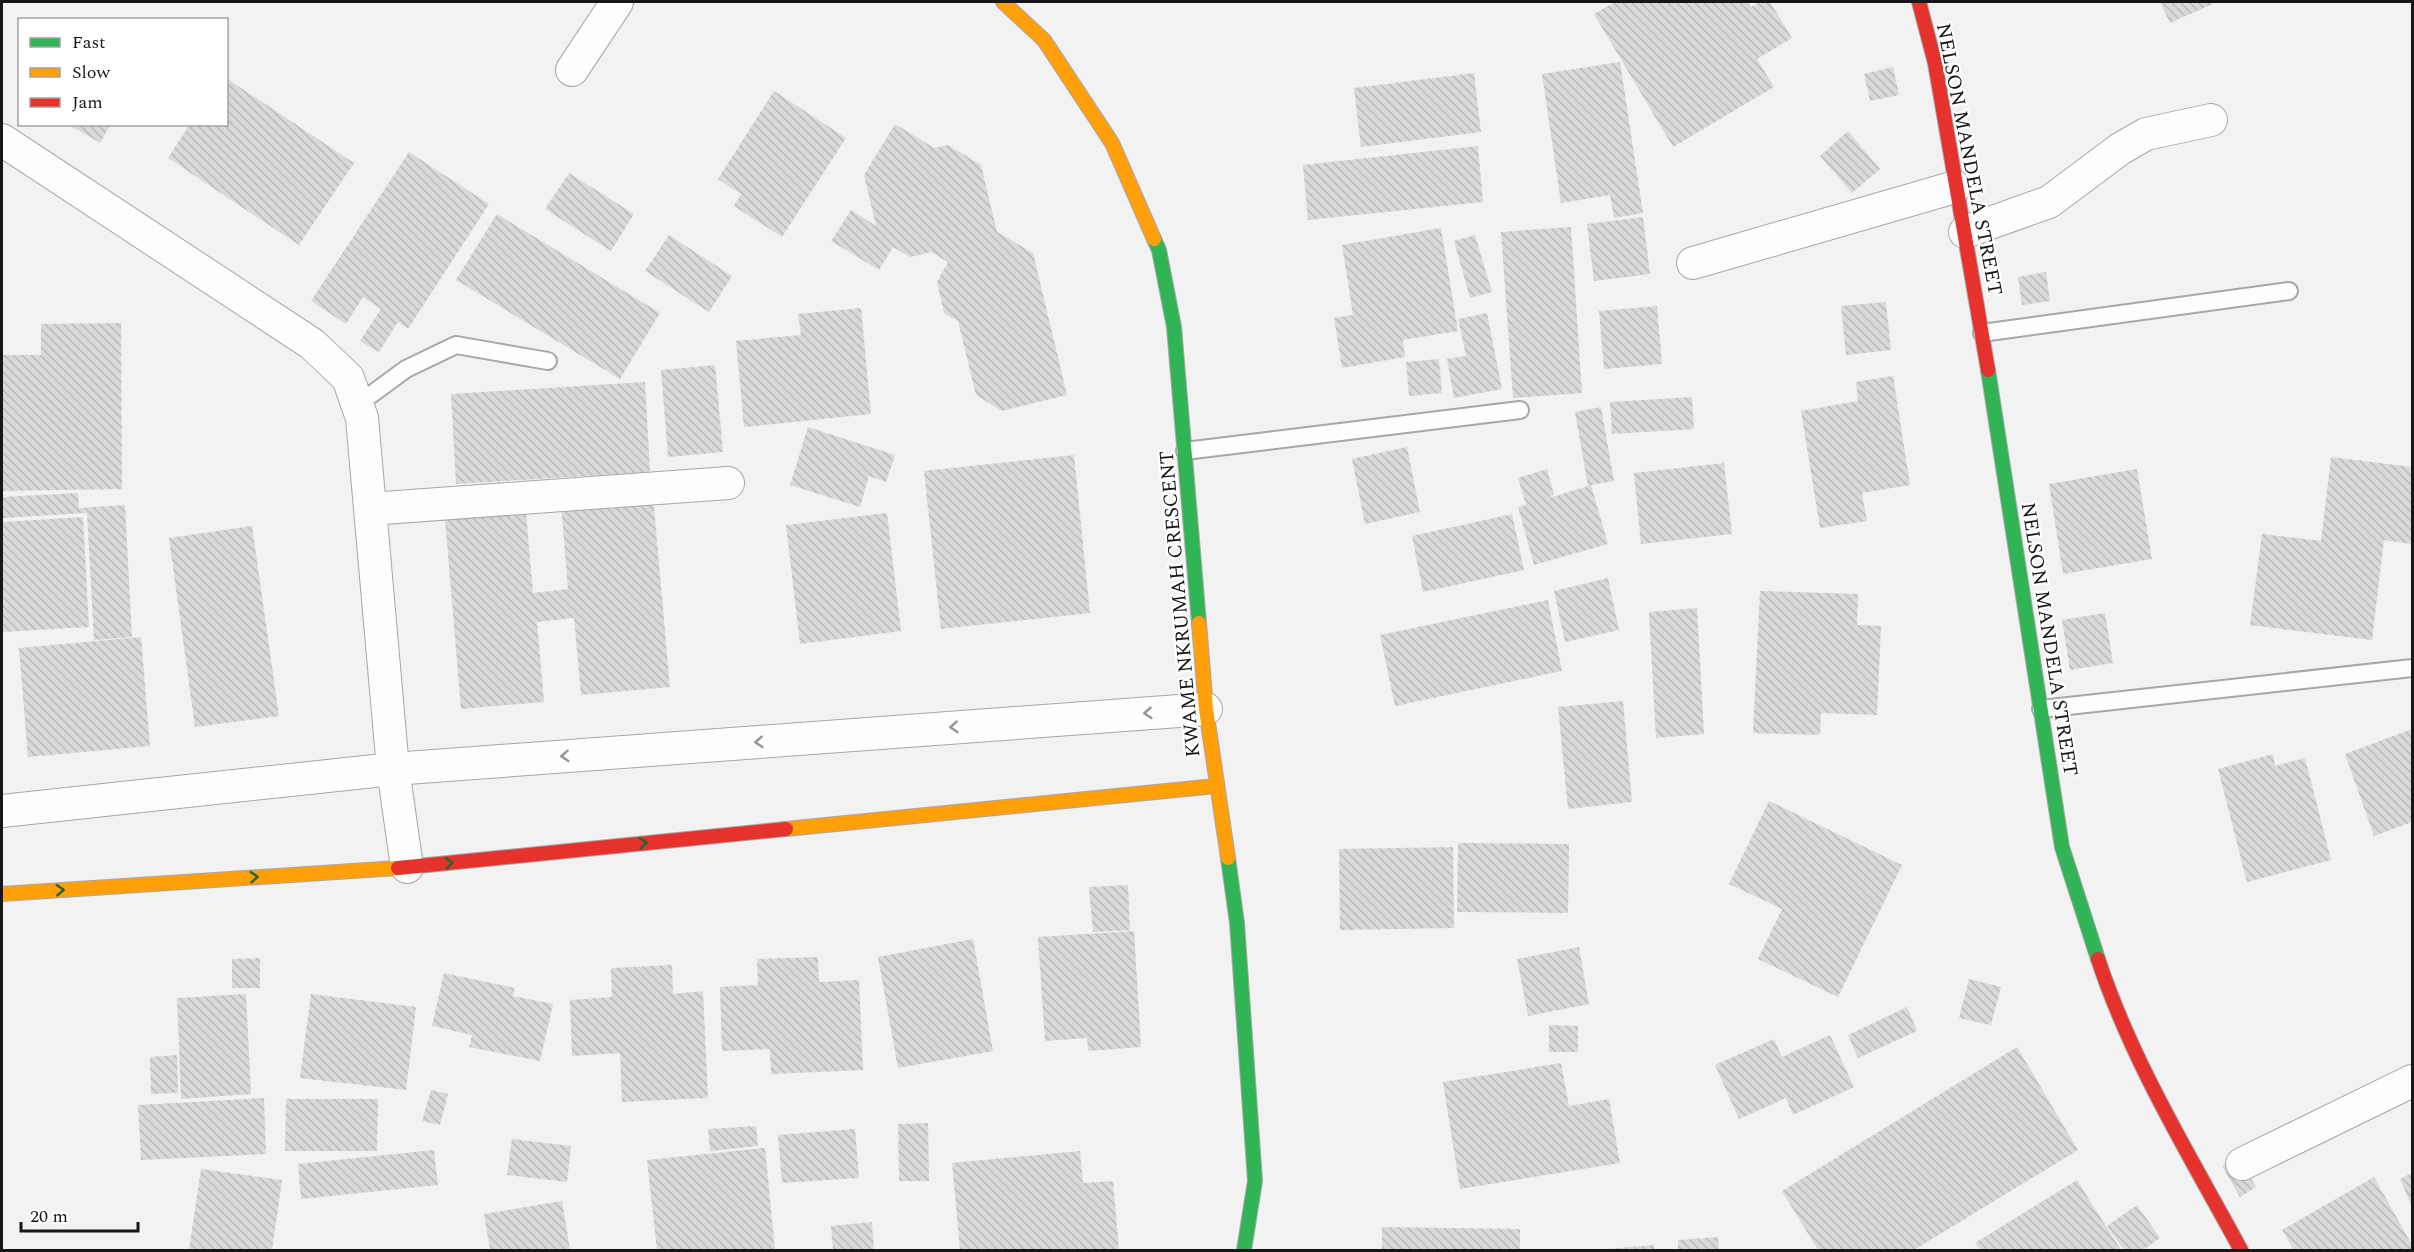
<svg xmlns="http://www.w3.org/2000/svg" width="2414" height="1252" font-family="Spectral,serif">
<defs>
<pattern id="building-back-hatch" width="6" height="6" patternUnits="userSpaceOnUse" patternTransform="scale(1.5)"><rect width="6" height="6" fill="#d9d9da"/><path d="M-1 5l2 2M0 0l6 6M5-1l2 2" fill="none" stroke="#bababa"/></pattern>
</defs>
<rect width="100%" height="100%" fill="#f2f2f3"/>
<path fill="url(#building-back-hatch)" d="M1615,2H1748L1751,7L1760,2H1770L1792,38L1757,59L1774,87L1673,147L1594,14Z
M2160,2H2217L2170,23Z
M1620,62L1643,213L1614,218L1610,195L1561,203L1542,74Z
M1893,67L1899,95L1870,101L1864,74Z
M1474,73L1481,132L1361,147L1354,88Z
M226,78L354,163L299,245L168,158L190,124H226Z
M774,91L846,138L782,237L734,206L741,194L718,179Z
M68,124H111L100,143Z
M895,124L934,148L948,145L981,165L997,232L1033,253L1067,395L1002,411L976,395L958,321L944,313L937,282L948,262L931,252L910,257L893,247L879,270L831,241L851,210L876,226L864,175Z
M1848,131L1880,169L1852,193L1820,156Z
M1478,146L1483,202L1308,220L1303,165Z
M409,152L489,204L408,329L398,322L379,352L360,341L381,309L363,297L346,324L311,301Z
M569,173L634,214L611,251L545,209Z
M497,214L660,313L620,379L456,280Z
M1643,217L1650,274L1594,281L1587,224Z
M1571,227L1582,393L1513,398L1501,232Z
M1441,228L1458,331L1403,340L1405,357L1342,368L1334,318L1353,315L1342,245Z
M669,235L732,276L709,312L645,271Z
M1475,235L1492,292L1470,298L1454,241Z
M2046,272L2050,301L2022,305L2018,277Z
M1886,302L1891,350L1846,355L1841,306Z
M1657,306L1662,364L1604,369L1599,311Z
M861,308L871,414L744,427L736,341L801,335L798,314Z
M1487,313L1502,389L1454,398L1447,359L1466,356L1458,319Z
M121,323L122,489L2,491V355H41V324Z
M1439,359L1442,393L1409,396L1406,362Z
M715,365L723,452L668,457L661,370Z
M1893,376L1910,485L1862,493L1867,521L1820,528L1801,411L1858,401L1856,382Z
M645,382L650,472L456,484L451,394Z
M1692,397L1694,429L1612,434L1610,402Z
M1601,407L1614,481L1591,485L1608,544L1534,565L1518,507L1526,505L1518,478L1547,469L1554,495L1546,499L1588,486L1575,412Z
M808,427L895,455L886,482L869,476L860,507L790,485Z
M1407,447L1420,512L1365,524L1352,459Z
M1074,455L1090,613L941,629L924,471Z
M2331,457L2412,467V544L2384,540L2372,640L2250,625L2262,534L2321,541Z
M1724,463L1732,534L1641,544L1634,473Z
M2137,469L2152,559L2063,574L2049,484Z
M78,493L79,508L125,505L132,637L94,640L87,513L2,518V497Z
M653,496L670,687L581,695L574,618L537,622L544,702L461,709L445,519L526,512L533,593L568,589L561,504Z
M887,513L901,631L800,644L786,525Z
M1512,514L1524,570L1423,592L1412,536Z
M83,517L89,627L2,632V522Z
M252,526L279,716L195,727L169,538Z
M1608,578L1619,630L1565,642L1554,591Z
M1760,591L1858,594L1857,625L1881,626L1877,715L1821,713L1820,735L1753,733Z
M1548,600L1562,671L1395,706L1380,635Z
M1697,608L1704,734L1656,738L1649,612Z
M2105,613L2113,663L2070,670L2062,620Z
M141,637L150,746L28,757L19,648Z
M1623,701L1632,802L1568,809L1558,707Z
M2412,729V822L2374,836L2345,754Z
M2273,754L2275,766L2305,758L2331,860L2247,882L2218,769Z
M1769,801L1902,865L1838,997L1758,959L1782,909L1729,884Z
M1458,843L1569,844L1568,913L1457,912Z
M1453,847L1454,928L1340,930L1339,849Z
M1128,885L1130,930L1093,932L1089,887Z
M1134,931L1141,1047L1088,1051L1087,1038L1045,1041L1038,937Z
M973,939L993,1051L898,1068L878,957Z
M1579,947L1589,1004L1528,1016L1517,959Z
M818,957L819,982L859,980L863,1070L771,1074L770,1049L722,1051L720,987L758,985L757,959Z
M260,958V988H232V959Z
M672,965L673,994L703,991L708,1098L622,1102L620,1053L572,1056L570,1000L612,997L611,968Z
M444,973L515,988L513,996L553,1004L540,1061L469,1047L472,1035L432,1026Z
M1969,979L2001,987L1991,1025L1959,1018Z
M246,994L251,1094L181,1099L177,998Z
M311,994L416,1007L406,1090L300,1078Z
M1907,1007L1917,1031L1858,1058L1848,1035Z
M1549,1025L1578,1026V1052H1549Z
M1830,1035L1854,1087L1793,1115L1786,1098L1739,1119L1715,1065L1774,1039L1782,1057Z
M2017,1047L2078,1150L1914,1250H1818L1782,1191Z
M177,1055L178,1093L151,1094L150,1057Z
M1561,1063L1569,1106L1609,1099L1620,1163L1460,1189L1443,1082Z
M431,1090L448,1094L440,1125L422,1121Z
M264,1098L266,1154L141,1160L138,1105Z
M286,1099H378L377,1151H285Z
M928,1123L929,1181H899L898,1124Z
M756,1126L758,1146L710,1151L708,1129Z
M855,1129L859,1178L782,1183L778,1135Z
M512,1139L571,1146L567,1182L507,1175Z
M765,1148L775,1250H657L647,1160Z
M434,1150L438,1185L301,1199L298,1164Z
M1080,1151L1083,1183L1113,1181L1119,1250H960L952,1163Z
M2238,1156L2256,1187L2240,1197L2222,1166Z
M201,1169L282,1180L272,1250H189Z
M2412,1173V1207L2400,1179Z
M2374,1177L2412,1245V1250H2294L2282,1230Z
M2077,1180L2121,1250H1980L1975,1243Z
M562,1201L570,1250H490L484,1214Z
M2137,1205L2160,1238L2143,1250H2124L2107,1226Z
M872,1222L874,1250H833L831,1226Z
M1382,1227L1520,1229V1250H1382Z
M1718,1237L1719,1250H1678V1240Z
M1654,1245V1250H1607V1249Z"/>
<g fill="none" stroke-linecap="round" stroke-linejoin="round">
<defs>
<path id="lane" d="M1982,333L2289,291
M357,405L406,369L456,345L548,361
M1185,451L1520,410
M2041,709L2412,668"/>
<path id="street" d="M572,70L617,2
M2,140L312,344L348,378L362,418L393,769L407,867
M1965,232L2049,202L2120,149L2146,134L2211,120
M1693,263L1955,187
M370,509L728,483
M2,811L393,769L1206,709
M2242,1164L2412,1081"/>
<path id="fast" d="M1154,239L1159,250L1174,327L1199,623
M1988,370L2062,847L2098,959
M1228,858L1237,923L1255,1181L1244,1250"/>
<path id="slow" d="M1003,2L1044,40L1112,143L1154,239
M1199,623L1206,709L1228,858
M786,829L1216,786
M2,894L398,868"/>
<path id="jam" d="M1919,2L1935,63L1988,370
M398,868L786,829
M2098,959C2132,1062 2190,1156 2241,1250"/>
</defs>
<use href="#lane" stroke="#a7a7a8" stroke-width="20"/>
<use href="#street" stroke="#a7a7a8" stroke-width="34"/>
<use href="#fast" stroke="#a7a7a8" stroke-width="16"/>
<use href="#slow" stroke="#a7a7a8" stroke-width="16"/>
<use href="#jam" stroke="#a7a7a8" stroke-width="16"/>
<use href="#lane" stroke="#fdfdfd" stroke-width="16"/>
<use href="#street" stroke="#fdfdfd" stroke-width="32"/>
<use href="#fast" stroke="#30b455" stroke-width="14"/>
<use href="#slow" stroke="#ff9f0a" stroke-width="14"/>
<use href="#jam" stroke="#e5322d" stroke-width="14"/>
</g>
<defs><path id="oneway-chevron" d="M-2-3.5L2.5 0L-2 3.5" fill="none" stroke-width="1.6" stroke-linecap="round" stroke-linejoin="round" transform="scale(1.5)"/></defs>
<g stroke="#959596">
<use href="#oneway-chevron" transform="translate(1148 713) rotate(176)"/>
<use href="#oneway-chevron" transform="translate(954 727) rotate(176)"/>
<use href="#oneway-chevron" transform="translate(759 742) rotate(176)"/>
<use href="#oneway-chevron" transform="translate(565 756) rotate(176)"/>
</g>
<g stroke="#236536">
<use href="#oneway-chevron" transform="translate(643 843) rotate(-6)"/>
<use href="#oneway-chevron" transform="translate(449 863) rotate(-6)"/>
<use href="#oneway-chevron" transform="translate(254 877) rotate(-4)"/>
<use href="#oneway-chevron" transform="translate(60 890) rotate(-4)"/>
</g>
<g text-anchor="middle" stroke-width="4.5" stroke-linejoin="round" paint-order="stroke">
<g font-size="20" fill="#161617" stroke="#fff">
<text transform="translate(1970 159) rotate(79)" y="7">NELSON MANDELA STREET</text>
<text transform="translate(1179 604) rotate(-95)" y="7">KWAME NKRUMAH CRESCENT</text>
<text transform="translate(2050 639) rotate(81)" y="7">NELSON MANDELA STREET</text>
</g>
</g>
<rect width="2414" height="1252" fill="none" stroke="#161617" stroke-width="6"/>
<rect x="18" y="18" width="210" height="108" fill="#ffffff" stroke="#a2a2a2" stroke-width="1.5"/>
<rect x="30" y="38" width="30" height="9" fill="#30b455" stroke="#a2a2a2" stroke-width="1.5"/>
<text x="72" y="48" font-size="18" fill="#161617">Fast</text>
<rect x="30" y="68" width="30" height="9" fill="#ff9f0a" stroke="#a2a2a2" stroke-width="1.5"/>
<text x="72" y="78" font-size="18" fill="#161617">Slow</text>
<rect x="30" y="98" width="30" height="9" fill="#e5322d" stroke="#a2a2a2" stroke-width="1.5"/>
<text x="72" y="108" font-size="18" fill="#161617">Jam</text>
<path d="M21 1222v9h117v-9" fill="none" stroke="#161617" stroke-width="3"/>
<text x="30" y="1222" font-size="18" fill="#161617" stroke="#ffffff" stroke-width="4.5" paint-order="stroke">20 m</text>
</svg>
